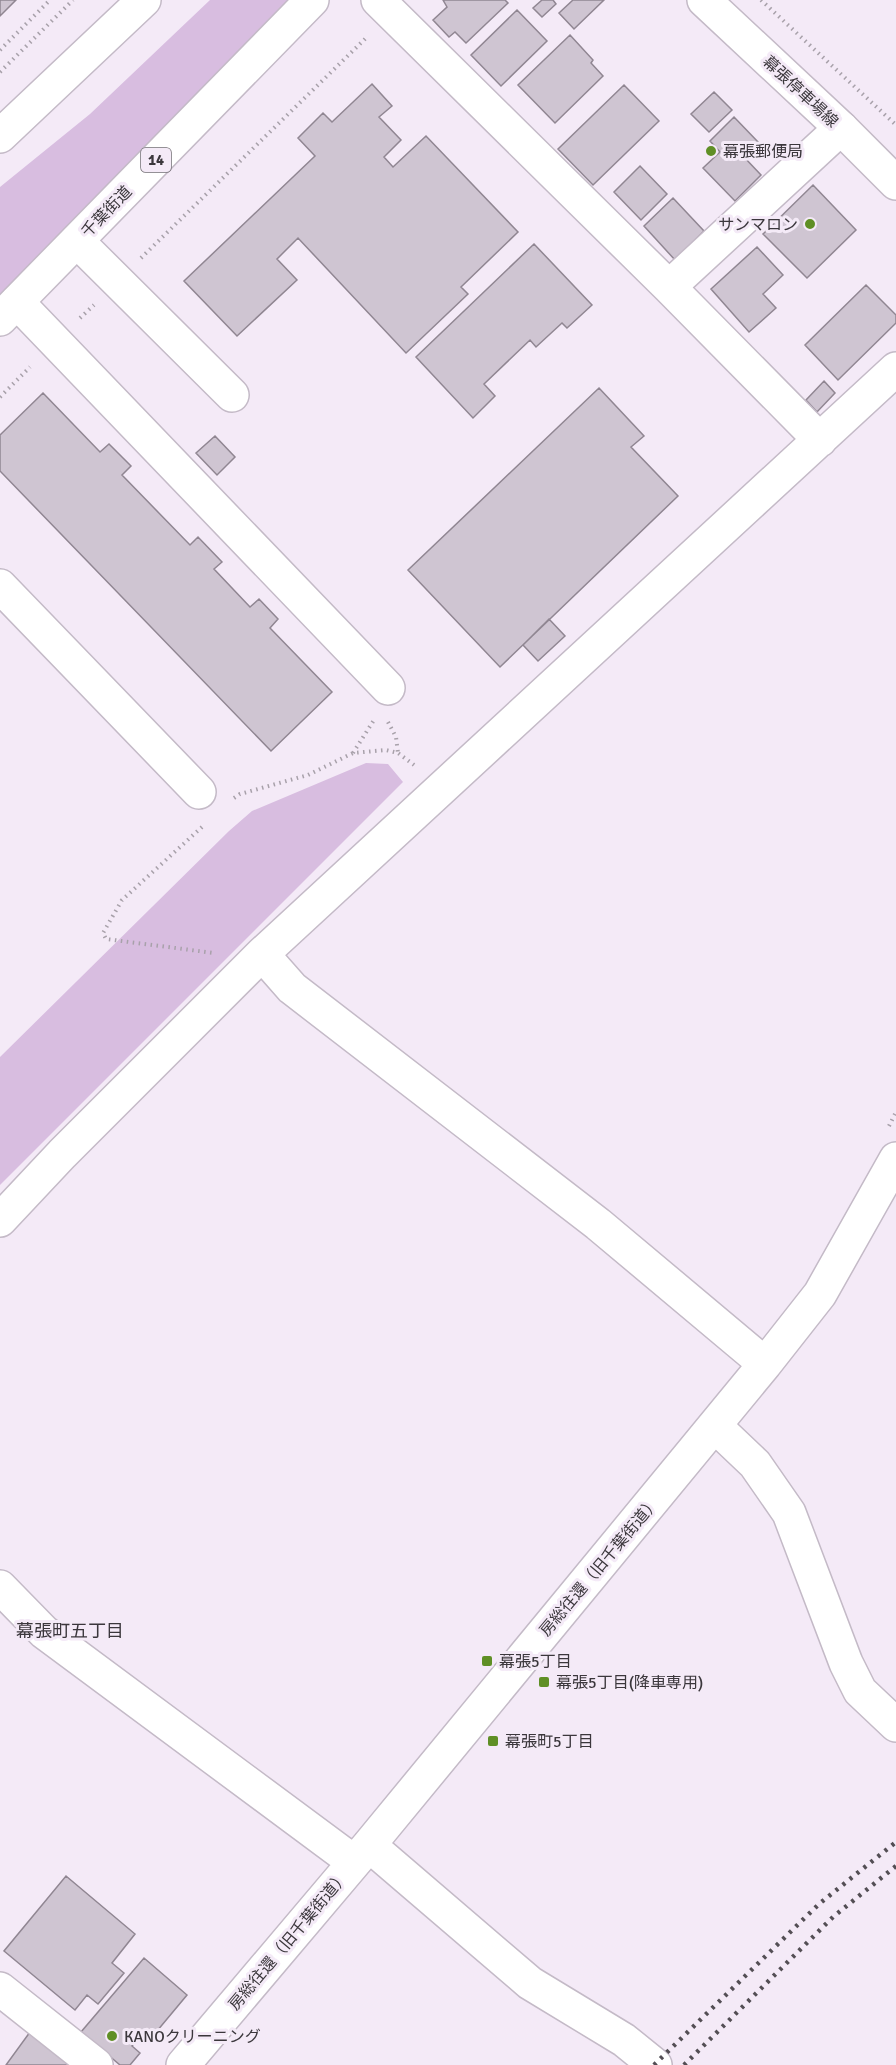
<svg xmlns="http://www.w3.org/2000/svg" width="896" height="2065" font-family="Signika,'Noto Sans JP',sans-serif">
<rect width="100%" height="100%" fill="#f4eaf7"/>
<path fill="#d8bde0" d="M210,0H315L0,306V187L90,114Z
M366,763L388,764L403,782L0,1185V1057L229,831L252,811Z"/>
<path fill="#cfc5d2" stroke="#908692" stroke-width="1.5" d="M0,0H16L0,16Z
M443,0H505L508,3L466,43L455,32L449,37L433,20L447,7Z
M542,0H553L556,4L542,17L533,8Z
M573,0H604L574,29L559,13Z
M517,10L547,41L501,86L471,55Z
M570,35L593,60L591,63L603,76L555,123L518,85Z
M372,84L392,106L379,117L401,140L384,157L393,167L426,136L518,232L461,287L468,294L406,353L298,238L277,259L297,280L237,336L184,281L315,156L298,138L323,113L332,122Z
M624,85L659,121L593,185L558,149Z
M714,92L732,110L709,132L691,114Z
M734,117L759,143L744,157L761,175L735,201L703,168L720,152L710,141Z
M640,166L667,194L641,220L614,192Z
M813,185L856,230L807,278L763,234Z
M673,198L704,231L675,260L644,226Z
M534,244L592,305L567,328L562,323L536,347L530,340L484,384L495,396L473,418L416,357Z
M757,247L783,275L763,294L776,308L749,332L711,289Z
M866,285L896,315V323L838,380L805,345Z
M824,381L835,393L817,412L806,400Z
M599,388L644,436L631,447L678,496L500,667L408,570Z
M43,393L100,452L109,444L131,466L122,475L190,545L198,537L222,562L214,569L250,607L259,599L278,619L270,628L332,692L271,751L0,471V435Z
M215,436L235,457L217,475L196,453Z
M549,619L565,636L538,661L523,645Z
M66,1876L135,1934L112,1963L124,1973L98,2004L87,1995L75,2010L4,1951Z
M144,1958L187,1995L147,2043L139,2037L132,2046L140,2053L130,2065H120L81,2032Z
M30,2032L74,2065H6Z"/>
<g fill="none" stroke-linecap="round" stroke-linejoin="round">
<defs>
<path id="minor" d="M378,0L669,287L820,440
M77,241L232,395
M669,287L841,128
M17,302L388,688
M0,586L199,792
M262,954L292,988L598,1224L765,1364
M0,1220L62,1154L262,954L896,369
M715,1426L755,1464L789,1513L846,1663L860,1691L896,1725
M0,1587L44,1632L354,1862
M369,1845L530,1983L624,2040L655,2065
M0,1989L96,2065
M183,2065L369,1845L765,1364L820,1294L896,1159"/>
<path id="major" d="M704,0L841,128L896,183"/>
<path id="highway" d="M0,136L144,0
M0,319L312,0"/>
</defs>
<use href="#minor" stroke="#c4bac7" stroke-width="36"/>
<use href="#major" stroke="#c4bac7" stroke-width="36"/>
<use href="#highway" stroke="#c4bac7" stroke-width="36"/>
<path stroke="#a8a1aa" stroke-width="4" stroke-dasharray="1.5 4.5" stroke-linecap="butt" d="M761,0L896,125
M0,50L50,0
M0,72L73,0
M141,258L367,37
M80,318L94,305
M0,397L30,367
M388,722L396,737L398,753
M353,753L374,720
M234,798L240,794L308,775L353,753L386,750L398,753L414,765
M202,827L122,900L103,933L106,939L214,953
M889,1126L896,1112"/>
<use href="#minor" stroke="#fff" stroke-width="33"/>
<use href="#major" stroke="#fff" stroke-width="33"/>
<use href="#highway" stroke="#fff" stroke-width="33"/>
<path stroke="#534e54" stroke-width="4.5" stroke-dasharray="3 6" stroke-linecap="butt" d="M654,2065L819,1904L896,1842
M684,2065L833,1917L896,1866"/>
</g>
<g fill="#5f8f25" stroke="#f4eaf7" stroke-width="2">
<circle cx="711" cy="151" r="6"/>
<circle cx="810" cy="224" r="6"/>
<rect x="481" y="1655" width="12" height="12" rx="3"/>
<rect x="538" y="1676" width="12" height="12" rx="3"/>
<rect x="487" y="1735" width="12" height="12" rx="3"/>
<circle cx="112" cy="2036" r="6"/>
</g>
<g text-anchor="middle" stroke-width="6" stroke-linejoin="round" paint-order="stroke">
<rect fill="#f4eaf7" stroke="#726d74" stroke-width="1.5" x="141" y="148" width="30" height="24" rx="4.5"/>
<g font-size="15" font-weight="bold" fill="#3b373c">
<text x="156" y="165">14</text>
</g>
<g font-size="16" fill="#3b373c" stroke="#f4eaf7">
<text transform="translate(801 91) rotate(43)" y="6">幕張停車場線</text>
<text transform="translate(106 211) rotate(-46)" y="6">千葉街道</text>
<text transform="translate(599 1566) rotate(-50)" y="6">房総往還（旧千葉街道）</text>
<text transform="translate(288 1940) rotate(-50)" y="6">房総往還（旧千葉街道）</text>
</g>
<g font-size="16" fill="#3b373c" stroke="#f4eaf7" text-anchor="start">
<text x="723" y="157">幕張郵便局</text>
<text x="798" y="230" text-anchor="end">サンマロン</text>
<text x="499" y="1667">幕張5丁目</text>
<text x="556" y="1688">幕張5丁目(降車専用)</text>
<text x="505" y="1747">幕張町5丁目</text>
<text x="124" y="2042">KANOクリーニング</text>
</g>
<g font-size="18" fill="#3b373c" stroke="#f4eaf7">
<text x="70" y="1637">幕張町五丁目</text>
</g>
</g>
</svg>
